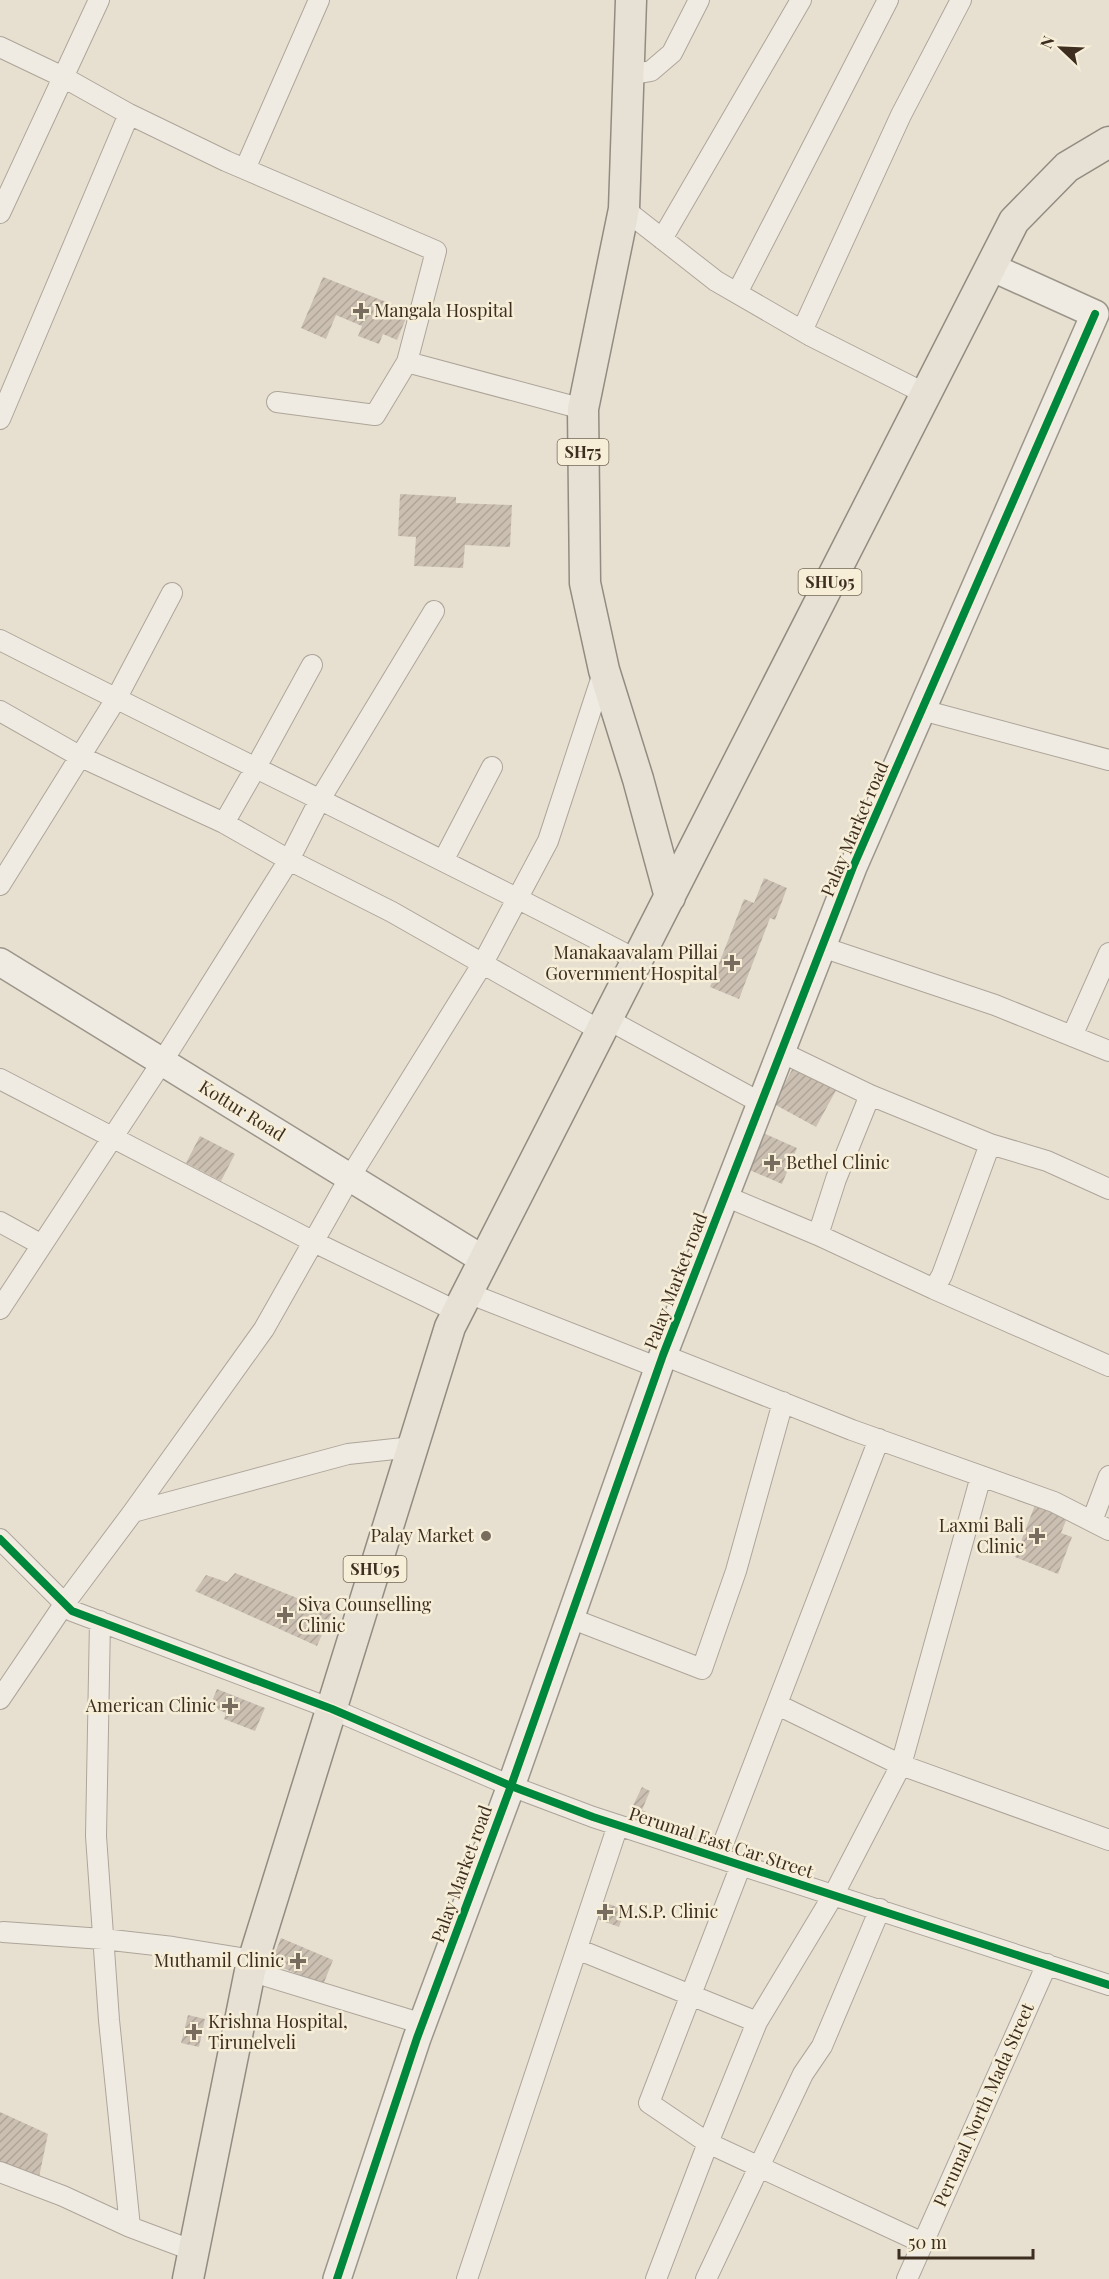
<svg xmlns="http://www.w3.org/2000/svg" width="1109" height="2279" font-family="'Playfair Display',serif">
<defs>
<pattern id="building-hatch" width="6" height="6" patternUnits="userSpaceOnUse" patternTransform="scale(1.5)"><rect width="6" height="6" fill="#cbbfb2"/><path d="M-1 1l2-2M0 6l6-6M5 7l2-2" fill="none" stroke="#afa499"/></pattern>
</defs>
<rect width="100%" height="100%" fill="#e7e0d1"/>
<path fill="url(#building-hatch)" d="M323,277L409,311L397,340L383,334L379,344L358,336L362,326L336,315L326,339L301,328Z
M400,494L456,497V503L512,505L510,547L465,545L463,568L414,566L416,537L398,536Z
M764,878L787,888L775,920L770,918L739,999L710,987L744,899L754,903Z
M797,1060L840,1083L816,1127L774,1104Z
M761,1132L797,1148L782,1184L745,1168Z
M200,1136L235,1154L221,1181L186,1163Z
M1035,1505L1067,1518L1061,1533L1072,1537L1058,1574L1015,1557Z
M235,1573L332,1612L317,1646L195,1591L206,1575L227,1582Z
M217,1689L265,1708L255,1731L224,1719L226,1713L210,1706Z
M642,1787L650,1791L642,1810L646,1812L639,1826L626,1820Z
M598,1900L625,1910L619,1927L592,1917Z
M281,1938L333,1960L323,1985L271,1963Z
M188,2015L205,2019L199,2047L181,2043Z
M0,2112L48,2134L38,2182L0,2167Z"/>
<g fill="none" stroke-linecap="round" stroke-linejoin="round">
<defs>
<path id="street" d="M0,47L63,77L129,114L0,419
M628,75L651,71L672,53L699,0
M129,114L226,161L436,251L407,362L583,409
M245,169L319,0
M624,209L716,281L811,336L926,394
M0,213L99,0
M662,239L801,0
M737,293L888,0
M802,331L901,115L961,0
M277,402L375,415L407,362
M0,640C212,748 427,850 637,960
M922,710L1109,760
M0,711L81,757L224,823L289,860L392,912L601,1031
M224,823L255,769L312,665
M443,861L492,767
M0,885L116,699L172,593
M822,947L995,1005L1109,1051
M607,1019L761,1103
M1072,1036L1109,953
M781,1052L870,1095
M0,1079L314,1242L458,1312
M990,1144L1047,1161L1109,1189
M725,1196L818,1235L934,1289
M0,1222L42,1245
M818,1235L836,1179L870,1095L990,1144L942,1275L934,1289L1109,1366
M468,1293L659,1368
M0,1309L162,1062L289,860L319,801L434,611
M663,1355L852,1430L1054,1502L1109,1530
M133,1512L348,1454L413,1447
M1092,1521L1109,1476
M0,1539L72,1611L332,1709L511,1786L593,1817L1109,1985
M570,1618L702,1669L736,1571L783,1402
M100,1621L96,1836L109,2020L130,2227L194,2251
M0,1699L65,1603L133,1512L264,1329L350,1177L483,963L548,841L604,670
M778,1705L901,1765L981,1476
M718,1857L879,1439
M741,1865L649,2103L708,2143L923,2243
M3,1932L103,1939L173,1947L253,1960
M577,1949L757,2022
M250,1971L423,2024
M0,2172L63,2196L130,2227
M467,2279L618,1825
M656,2279L708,2143L757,2022L834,1894L901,1765L1109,1840
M706,2279L803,2074L822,2046L880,1909
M907,2279L1047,1964"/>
<path id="secondary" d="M0,962L484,1260
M337,2279L417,2038L511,1786L663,1355L853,867L1095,314L991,267"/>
<path id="primary" d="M631,0L624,209L583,409L585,583L604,670L638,779L670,897
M188,2279L250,1971L450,1327L1014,221L1067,167L1109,142"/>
</defs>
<use href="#street" stroke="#ada599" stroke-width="22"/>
<use href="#secondary" stroke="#9c958a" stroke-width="30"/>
<use href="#primary" stroke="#928b80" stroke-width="33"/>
<use href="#street" stroke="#efebe3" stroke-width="20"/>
<use href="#secondary" stroke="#efebe3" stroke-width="27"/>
<use href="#primary" stroke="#e6e1d4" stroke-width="30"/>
<defs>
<path id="cycleway" d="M0,1539L72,1611L332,1709L511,1786L593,1817L1109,1985
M337,2279L417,2038L511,1786L663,1355L853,867L1095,314"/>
</defs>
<use href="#cycleway" stroke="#f7eed8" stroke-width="11"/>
<use href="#cycleway" stroke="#00873e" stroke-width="8"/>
</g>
<g fill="#786c5e" stroke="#f7eed8" stroke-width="2">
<path d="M358 302h6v6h6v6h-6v6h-6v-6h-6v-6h6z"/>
<path d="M729 954h6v6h6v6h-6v6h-6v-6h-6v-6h6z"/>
<path d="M769 1154h6v6h6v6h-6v6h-6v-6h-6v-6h6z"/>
<circle cx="486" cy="1536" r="6"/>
<path d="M1034 1527h6v6h6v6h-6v6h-6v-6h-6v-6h6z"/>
<path d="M282 1606h6v6h6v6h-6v6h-6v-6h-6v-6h6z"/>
<path d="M227 1697h6v6h6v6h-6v6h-6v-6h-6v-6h6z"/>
<path d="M602 1903h6v6h6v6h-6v6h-6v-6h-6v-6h6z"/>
<path d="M295 1952h6v6h6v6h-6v6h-6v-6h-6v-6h6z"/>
<path d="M191 2023h6v6h6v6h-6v6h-6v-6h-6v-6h6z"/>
</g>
<g text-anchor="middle" stroke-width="5" stroke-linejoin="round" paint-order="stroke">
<g fill="#f7eed8" stroke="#756857" stroke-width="1.5">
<rect x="557.5" y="439" width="51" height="26" rx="4.5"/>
<rect x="798.5" y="569" width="63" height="26" rx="4.5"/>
<rect x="343.5" y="1556" width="63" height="26" rx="4.5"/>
</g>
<g font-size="16" font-weight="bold" fill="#3d2e20">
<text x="583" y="458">SH75</text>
<text x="830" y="588">SHU95</text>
<text x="375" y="1575">SHU95</text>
</g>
<g font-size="18" fill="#3d2e20" stroke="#f7eed8" text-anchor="start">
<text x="374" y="317">Mangala Hospital</text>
<text x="718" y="959" text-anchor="end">Manakaavalam Pillai<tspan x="718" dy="21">Government Hospital</tspan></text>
<text x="786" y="1169">Bethel Clinic</text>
<text x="1024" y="1532" text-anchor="end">Laxmi Bali<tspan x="1024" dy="21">Clinic</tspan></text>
<text x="474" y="1542" text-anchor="end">Palay Market</text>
<text x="298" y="1611">Siva Counselling<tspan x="298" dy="21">Clinic</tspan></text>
<text x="216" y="1712" text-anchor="end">American Clinic</text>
<text x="618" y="1918">M.S.P. Clinic</text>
<text x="284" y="1967" text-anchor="end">Muthamil Clinic</text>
<text x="208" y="2028">Krishna Hospital,<tspan x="208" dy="21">Tirunelveli</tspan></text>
</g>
<g font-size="18" fill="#3d2e20" stroke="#f7eed8">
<text transform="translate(855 829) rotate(-67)" y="6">Palay Market road</text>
<text transform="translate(242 1111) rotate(32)" y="6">Kottur Road</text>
<text transform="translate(676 1281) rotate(-69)" y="6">Palay Market road</text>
<text transform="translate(721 1843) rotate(18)" y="6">Perumal East Car Street</text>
<text transform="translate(462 1874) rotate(-70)" y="6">Palay Market road</text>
<text transform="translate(984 2105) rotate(-66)" y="6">Perumal North Mada Street</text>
</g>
</g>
<g transform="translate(1061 48) rotate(293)" stroke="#f7eed8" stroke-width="4.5" paint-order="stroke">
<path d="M0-4.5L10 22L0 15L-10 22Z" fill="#3d2e20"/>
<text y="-9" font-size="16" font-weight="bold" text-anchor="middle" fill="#3d2e20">N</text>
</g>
<path d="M899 2249v9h134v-9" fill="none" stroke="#3d2e20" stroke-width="3"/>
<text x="908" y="2249" font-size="18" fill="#3d2e20" stroke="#f7eed8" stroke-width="4.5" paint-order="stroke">50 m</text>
</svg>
